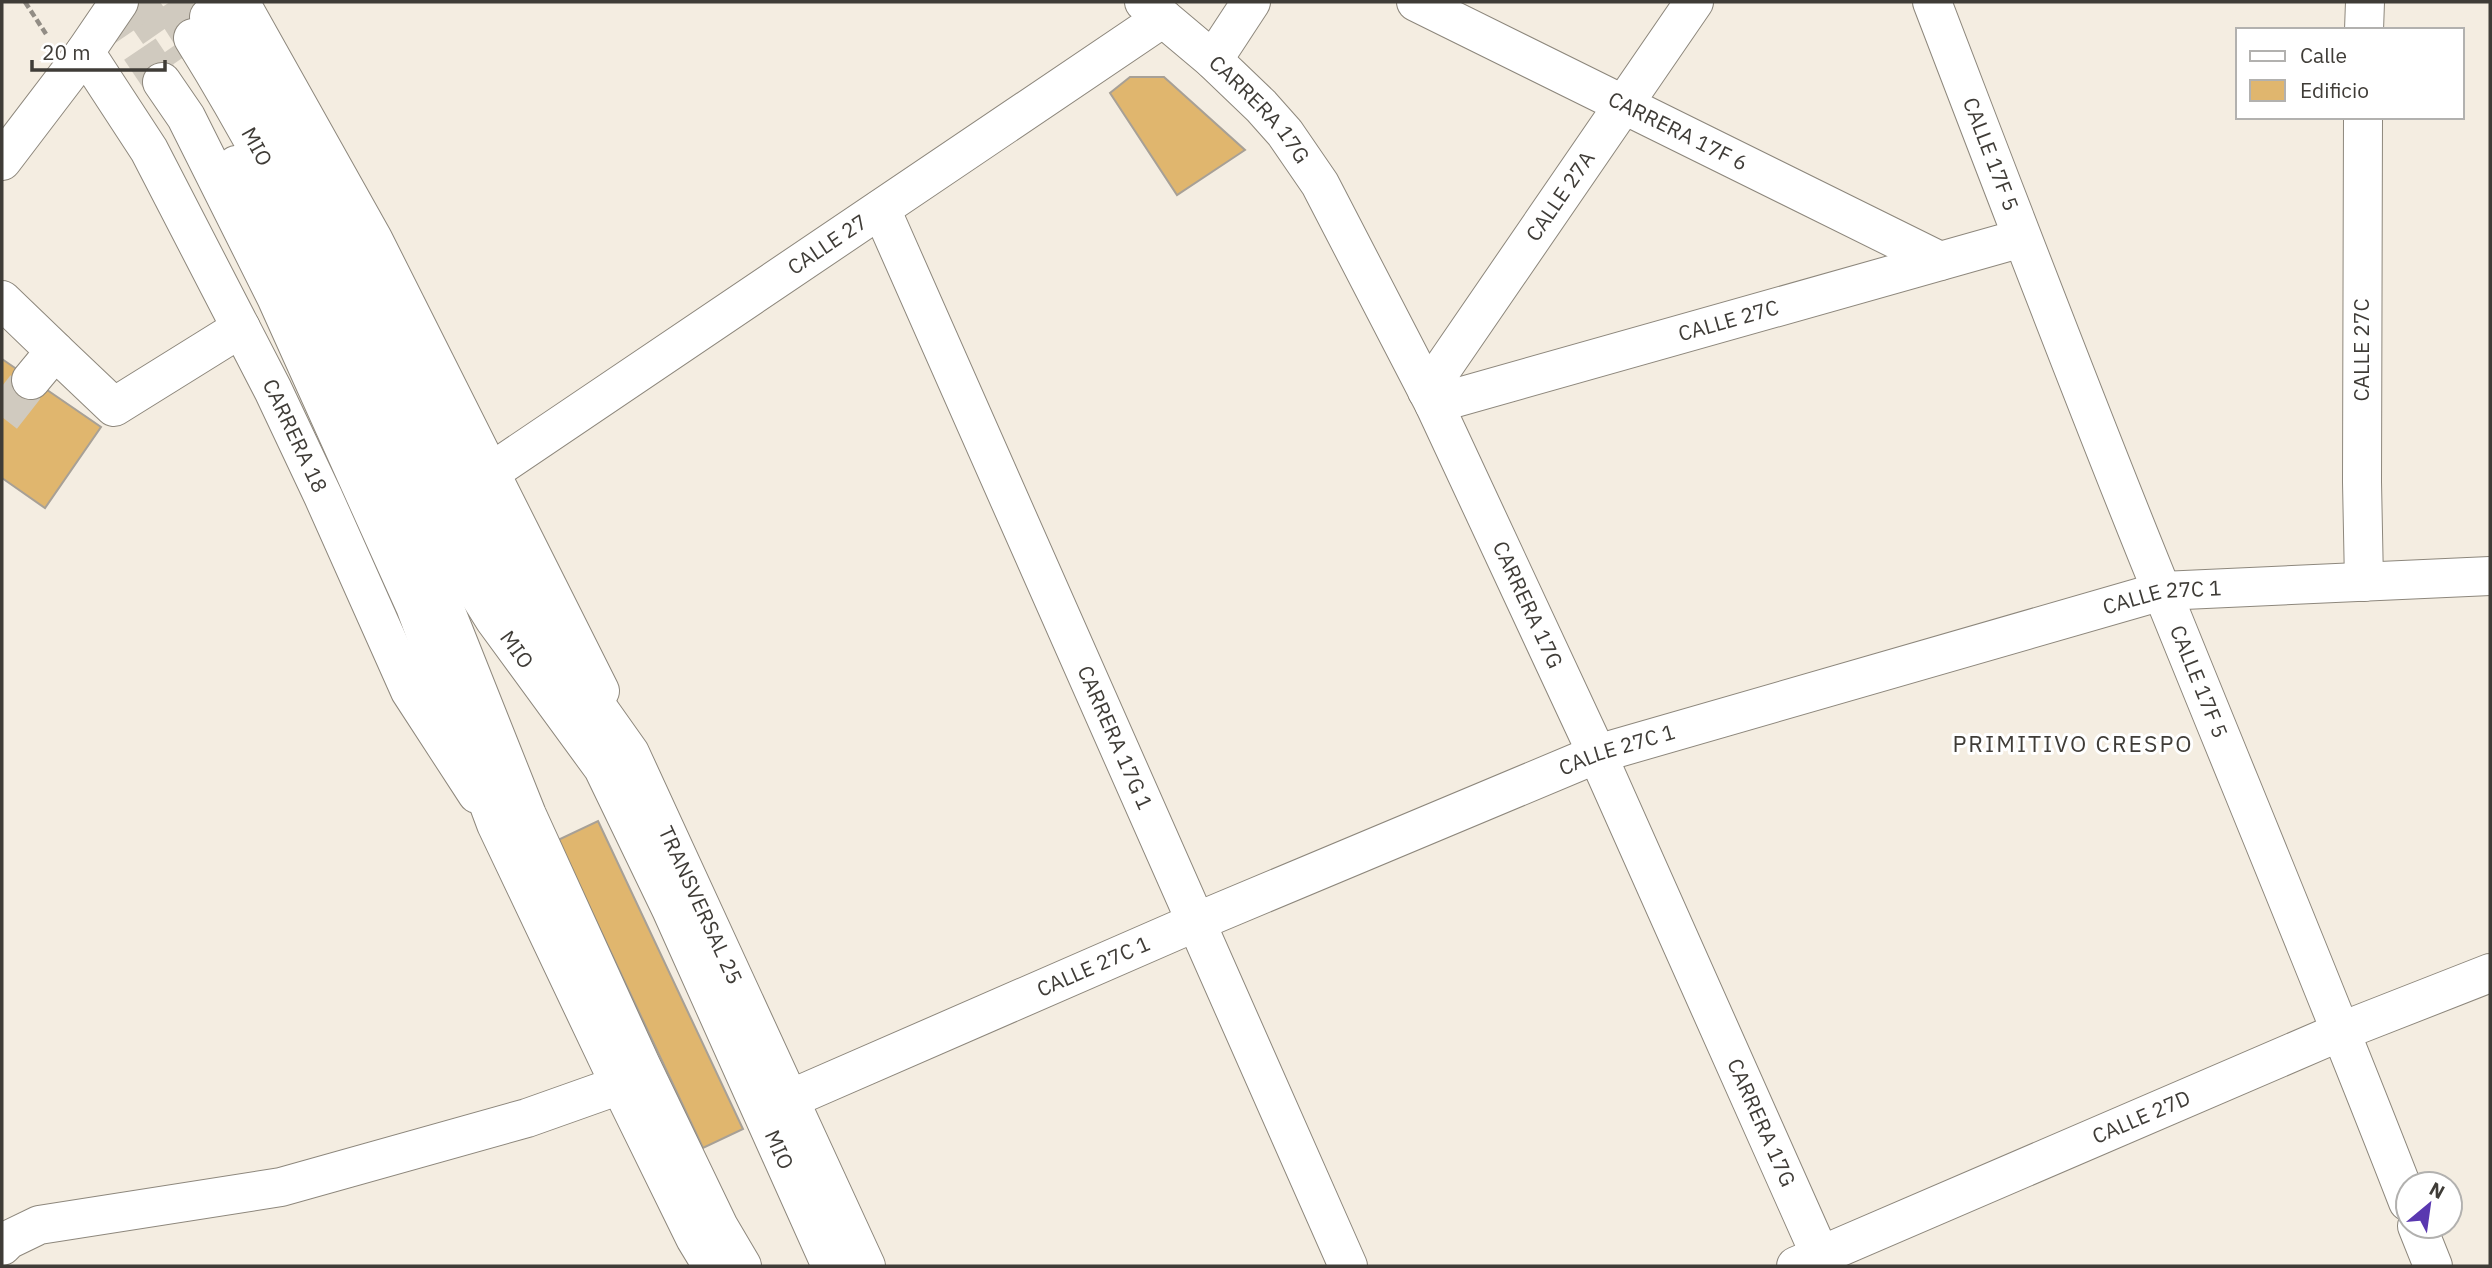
<svg xmlns="http://www.w3.org/2000/svg" width="2492" height="1268" font-family="'IBM Plex Sans',sans-serif">
<rect width="100%" height="100%" fill="#f4ede1"/>
<path fill="#e0b66e" stroke="#a7a096" stroke-width="2" d="M1130,77H1164L1245,150L1177,195L1110,93Z
M2,359L101,427L45,508L2,478Z
M598,821L743,1129L703,1148L558,840Z"/>
<g fill="none" stroke-linecap="round" stroke-linejoin="round">
<path stroke="#d0cabf" stroke-width="38" stroke-dasharray="38 19" stroke-linecap="butt" d="M137,2L178,61
M170,2L193,38
M2,417L31,380"/>
<path stroke="#d0cabf" stroke-width="38" stroke-dasharray="38 19" stroke-linecap="butt" d="M108,2L162,82"/>
<defs>
<g id="minor">
<path d="M240,2L373,239L600,691"/>
<path id="s1" d="M1144,2L1213,60L1261,106L1285,133L1320,184L1434,404L1597,754L1825,1266"/>
<path id="s2" d="M1416,2L1940,261"/>
<path id="s3" d="M1932,2C2008,200 2083,398 2163,594C2245,797 2329,998 2408,1202"/>
<path d="M2364,30L2365,2"/>
<path id="s4" d="M193,38C300,210 382,396 469,579L494,619L603,768L671,909L831,1266"/>
<path id="s5" d="M85,52L149,150L273,390L323,496L410,691L477,794"/>
<path d="M1213,60L1251,2"/>
<path d="M2363,117L2362,482L2364,582"/>
<path d="M236,165L295,279L439,594L527,815L641,1065L719,1227L742,1266"/>
<path id="s6" d="M881,209L1348,1266"/>
<path d="M2,300L55,351L31,380"/>
<path d="M55,351L114,407L241,328"/>
<path id="s7" d="M1427,391L1694,2"/>
<path id="s8" d="M1434,404L2022,238"/>
<path id="s9" d="M491,472L1163,18"/>
<path id="s10" d="M790,1099L1196,922L1597,754L2162,591L2490,576"/>
<path d="M2417,1226L2433,1266"/>
<path d="M2,1246L8,1240L39,1225L281,1187L527,1118L620,1085"/>
<path id="s11" d="M1796,1266L2342,1031L2490,973"/>
</g>
<g id="major">
<path id="s12" d="M209,17C322,190 410,379 502,564L528,609L630,753L866,1266"/>
<path d="M162,82L186,117L276,297L415,606L496,824L620,1085L695,1238L712,1266"/>
<path d="M2,161L85,52L119,2"/>
</g>
</defs>
<use href="#minor" stroke="#8d877c" stroke-width="40"/>
<use href="#major" stroke="#8d877c" stroke-width="40"/>
<path stroke="#928d85" stroke-width="4.5" stroke-dasharray="7 3.5" stroke-linecap="butt" d="M25,2L46,34"/>
<use href="#minor" stroke="#fff" stroke-width="38"/>
<use href="#major" stroke="#fff" stroke-width="38"/>
</g>
<g text-anchor="middle" stroke-width="6" stroke-linejoin="round" paint-order="stroke">
<g font-size="21" fill="#3f3c37" stroke="#fff">
<text dy="7" stroke="none"><textPath href="#s1" startOffset="158">CARRERA 17G</textPath></text>
<text dy="7" stroke="none"><textPath href="#s2" startOffset="292">CARRERA 17F 6</textPath></text>
<text dy="7" stroke="none"><textPath href="#s4" startOffset="126">MIO</textPath></text>
<text dy="7" stroke="none"><textPath href="#s3" startOffset="163">CALLE 17F 5</textPath></text>
<text dy="7" stroke="none"><textPath href="#s7" startOffset="236">CALLE 27A</textPath></text>
<text dy="7" stroke="none"><textPath href="#s9" startOffset="406">CALLE 27</textPath></text>
<text dy="7" stroke="none"><textPath href="#s8" startOffset="306">CALLE 27C</textPath></text>
<text transform="translate(2362 350) rotate(-90)" y="7">CALLE 27C</text>
<text dy="7" stroke="none"><textPath href="#s5" startOffset="438">CARRERA 18</textPath></text>
<text dy="7" stroke="none"><textPath href="#s10" startOffset="1465">CALLE 27C 1</textPath></text>
<text dy="7" stroke="none"><textPath href="#s1" startOffset="724">CARRERA 17G</textPath></text>
<text dy="7" stroke="none"><textPath href="#s4" startOffset="693">MIO</textPath></text>
<text dy="7" stroke="none"><textPath href="#s3" startOffset="730">CALLE 17F 5</textPath></text>
<text dy="7" stroke="none"><textPath href="#s6" startOffset="578">CARRERA 17G 1</textPath></text>
<text dy="7" stroke="none"><textPath href="#s10" startOffset="898">CALLE 27C 1</textPath></text>
<text dy="7" stroke="none"><textPath href="#s12" startOffset="1017">TRANSVERSAL 25</textPath></text>
<text dy="7" stroke="none"><textPath href="#s10" startOffset="331">CALLE 27C 1</textPath></text>
<text dy="7" stroke="none"><textPath href="#s11" startOffset="376">CALLE 27D</textPath></text>
<text dy="7" stroke="none"><textPath href="#s1" startOffset="1292">CARRERA 17G</textPath></text>
<text dy="7" stroke="none"><textPath href="#s4" startOffset="1260">MIO</textPath></text>
</g>
<g font-size="23" letter-spacing="2" fill="#3f3c37" stroke="#fff">
<text x="2073" y="752">PRIMITIVO CRESPO</text>
</g>
</g>
<rect width="2492" height="1268" fill="none" stroke="#3f3c37" stroke-width="7"/>
<rect x="2236" y="28" width="228" height="91" fill="#ffffff" stroke="#b2b1af" stroke-width="2"/>
<rect x="2250" y="51" width="35" height="10" fill="#ffffff" stroke="#b2b1af" stroke-width="2"/>
<text x="2300" y="63" font-size="21" fill="#3f3c37">Calle</text>
<rect x="2250" y="80" width="35" height="21" fill="#e0b66e" stroke="#b2b1af" stroke-width="2"/>
<text x="2300" y="98" font-size="21" fill="#3f3c37">Edificio</text>
<g transform="translate(2429 1205) rotate(29)"><circle r="33" fill="#ffffff" stroke="#b2b1af" stroke-width="2"/>
<path d="M0-5L12 26L0 18L-12 26Z" fill="#5a38b0"/>
<text y="-10" font-size="19" font-weight="bold" text-anchor="middle" fill="#3f3c37">N</text>
</g>
<path d="M32 60v10h133v-10" fill="none" stroke="#3f3c37" stroke-width="3.5"/>
<text x="42" y="60" font-size="21" fill="#3f3c37" stroke="#ffffff" stroke-width="5" paint-order="stroke">20 m</text>
</svg>
